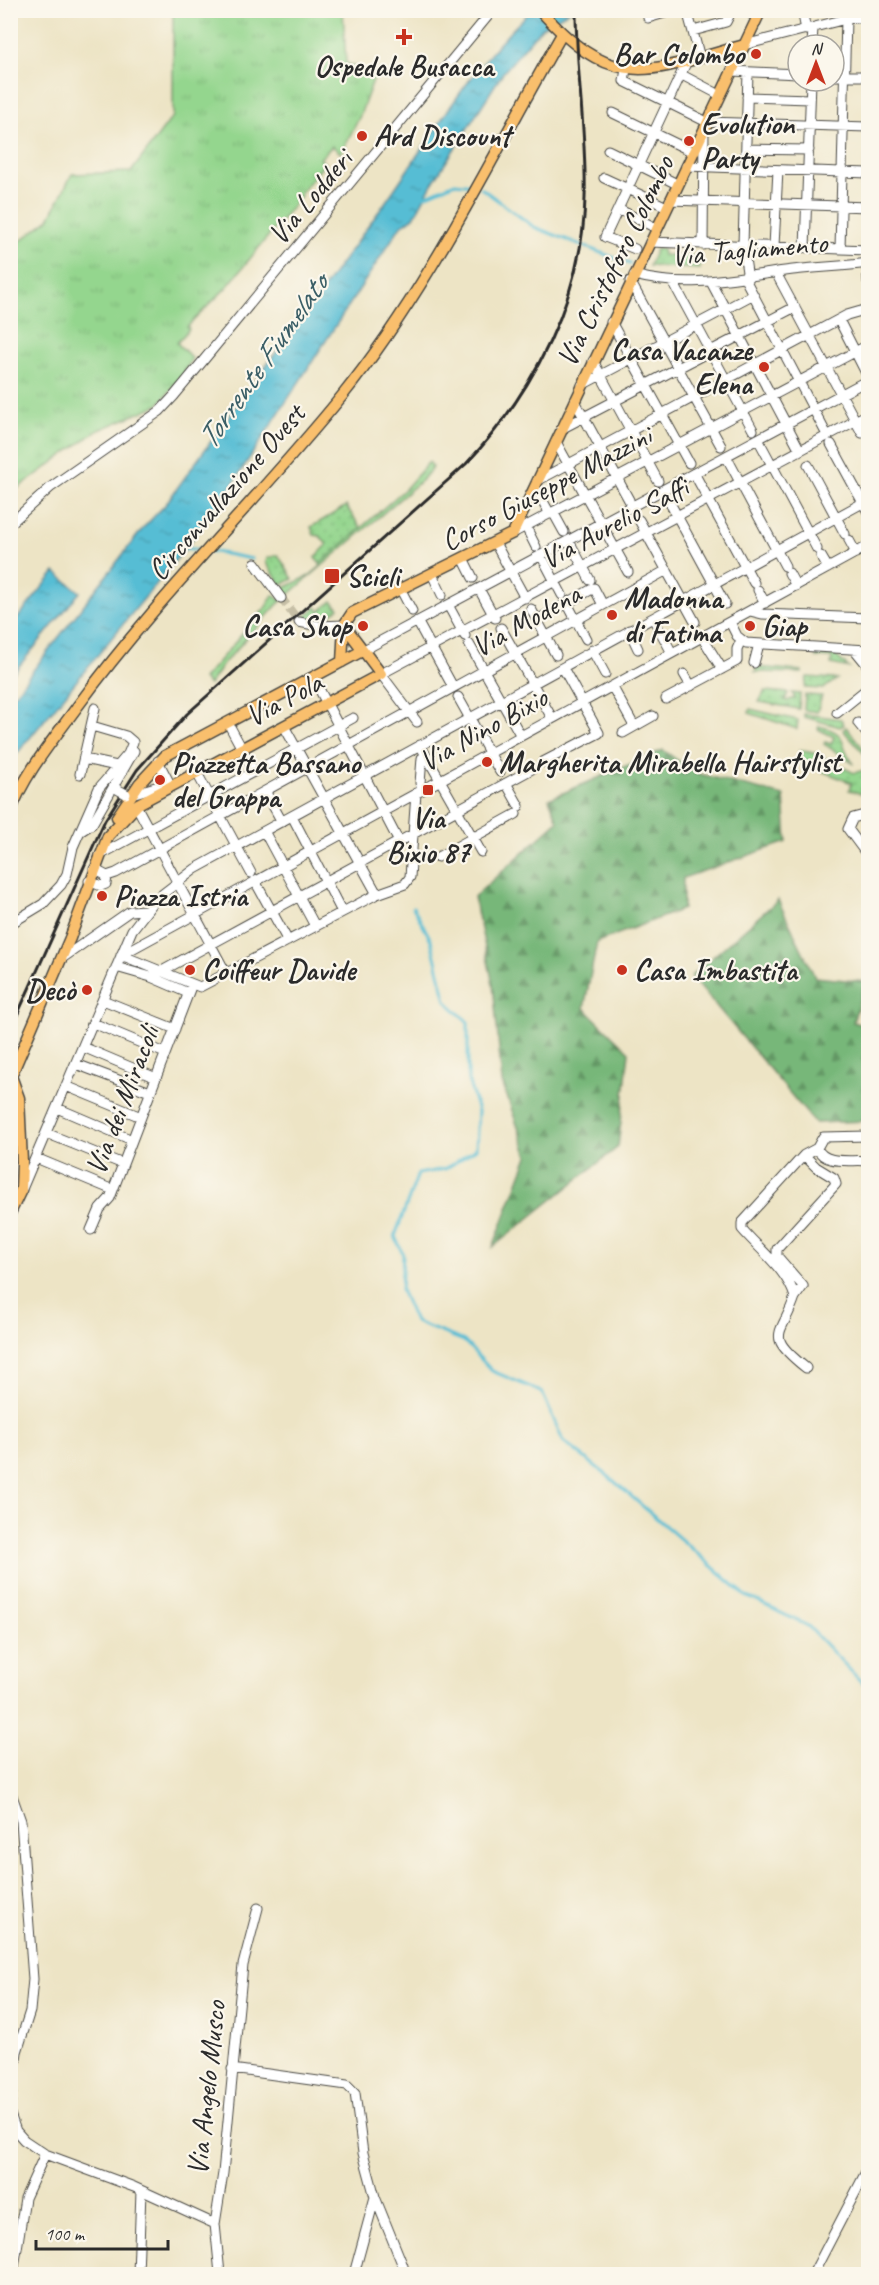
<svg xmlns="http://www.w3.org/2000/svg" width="879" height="2285" font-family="Caveat,sans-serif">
<defs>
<pattern id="grass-tufts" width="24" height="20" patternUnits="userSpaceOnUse" patternTransform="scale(1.5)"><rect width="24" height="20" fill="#94d68e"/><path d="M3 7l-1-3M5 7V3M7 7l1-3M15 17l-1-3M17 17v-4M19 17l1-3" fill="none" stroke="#80b87b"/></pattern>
<pattern id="forest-firs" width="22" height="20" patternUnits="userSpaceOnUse" patternTransform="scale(1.5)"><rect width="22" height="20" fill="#77b779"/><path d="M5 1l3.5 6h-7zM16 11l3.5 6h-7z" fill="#629563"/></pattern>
<pattern id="park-dots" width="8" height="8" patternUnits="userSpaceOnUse" patternTransform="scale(1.5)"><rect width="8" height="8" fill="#94d68e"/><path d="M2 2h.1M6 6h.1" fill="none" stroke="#80b87b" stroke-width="1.8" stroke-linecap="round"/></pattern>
<pattern id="water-ripples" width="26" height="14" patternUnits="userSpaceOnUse" patternTransform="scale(1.5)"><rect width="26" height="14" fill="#56bdd4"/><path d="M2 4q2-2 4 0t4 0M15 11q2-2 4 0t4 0" fill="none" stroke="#479aac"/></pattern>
</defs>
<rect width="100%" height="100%" fill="#fbf7ec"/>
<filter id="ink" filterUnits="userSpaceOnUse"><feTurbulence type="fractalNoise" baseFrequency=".0167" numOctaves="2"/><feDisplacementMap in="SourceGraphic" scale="12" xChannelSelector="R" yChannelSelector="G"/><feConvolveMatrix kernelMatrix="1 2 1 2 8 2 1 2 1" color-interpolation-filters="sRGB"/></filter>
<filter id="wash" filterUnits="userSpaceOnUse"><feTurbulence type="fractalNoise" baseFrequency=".008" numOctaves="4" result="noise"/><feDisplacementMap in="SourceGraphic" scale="24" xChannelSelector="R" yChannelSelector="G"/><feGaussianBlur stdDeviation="1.35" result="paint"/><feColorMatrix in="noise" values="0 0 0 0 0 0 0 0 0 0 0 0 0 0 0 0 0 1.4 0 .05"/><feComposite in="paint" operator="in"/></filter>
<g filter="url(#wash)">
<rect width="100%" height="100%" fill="#ede4c5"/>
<path fill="url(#grass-tufts)" stroke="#60805c" stroke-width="1.5" d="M173,11H343L346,63L375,75L359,118L341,153L332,146L320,159L325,163L300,194L301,196L227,287L187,327L189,329L177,343L192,358L183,375L158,405L97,431L11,493V248L49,219L72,174L131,172L173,116Z
M429,462L433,467L424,478L278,604L224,663L209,685L203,679L266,607L273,595L280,600L283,597L282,589L309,576L321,566L320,564L405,489Z"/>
<path fill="url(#forest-firs)" stroke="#517152" stroke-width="1.5" d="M663,750L696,773L784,796L787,842L683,878V909L597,942L584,1008L629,1052L618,1147L493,1247L528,1156L502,1082L493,984L474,897L558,821L549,799Z
M778,900L815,977L865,982L853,1022L868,1027V1121L815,1123L691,976Z"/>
<path fill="url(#park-dots)" stroke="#60805c" stroke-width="1.5" d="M656,249H662L663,255L700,256V269L649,266Z
M346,506L361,528L320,564L315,558L327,545L320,536L314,535L311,527Z
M278,555L293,579L281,585L266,563L267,558Z
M332,601L339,608L322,622L301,620L316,607L320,611Z
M816,654L835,655L849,668L831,664L832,658L816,657Z
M757,667L802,671V673L755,672Z
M807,677L837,679L823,689L805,688Z
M765,691L788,693L785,700L787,701L795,698L792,693L800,694L799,709L759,702Z
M805,695L822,696L817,712L804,710Z
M750,709L798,720L797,729L749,713Z
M804,714L841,719L844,725L840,727L804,717Z
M819,726C850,733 837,743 854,764L824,744L825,742L831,744L834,737L818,729Z
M846,727L868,754V758L843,730Z
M800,750L817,754L854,773L868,769L866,795L849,790L852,783L814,768L809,769L799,763Z"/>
<path fill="url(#water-ripples)" stroke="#407480" stroke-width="1.5" d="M531,11H570L542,27L502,74L432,184L414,217L400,227L228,491L188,545L11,761V699L144,527L165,505C235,407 307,311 377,214C427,145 468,69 531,11Z
M55,572L80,592L11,676V626Z"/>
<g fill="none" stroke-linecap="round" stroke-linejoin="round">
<path stroke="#56bdd4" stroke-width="3" d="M481,188L534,227L630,264
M425,196L455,183L475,185
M183,548L203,550
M210,551L252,559
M413,907L431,940L446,1001L468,1022V1080L478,1111L476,1149L445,1169L418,1174L395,1236L403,1255L401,1290L415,1322L464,1341L492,1371L542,1392L563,1441L608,1476L746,1596L808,1626L868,1689"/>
</g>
</g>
<g filter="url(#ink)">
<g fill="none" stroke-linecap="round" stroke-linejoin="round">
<path stroke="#c6bfa6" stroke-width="9" stroke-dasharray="9 4.5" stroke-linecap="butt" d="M281,598L299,622"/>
<defs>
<path id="minor" d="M687,10L700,58
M743,10L758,17
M802,10L806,30
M648,18L675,10
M693,31L726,22L732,10
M744,45L846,19L868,17
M812,45L813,28
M626,69L624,81L707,122L868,127
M731,71L798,74
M748,72L743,245L748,279
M682,75L720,95
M834,76H868
M747,97L810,99
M613,113L693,152
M746,149L809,150
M608,150L677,184
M686,166L868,173
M604,178L667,207
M670,200L868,207
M618,209L656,228
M650,242L868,250
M703,245L704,130
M774,246L778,170
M805,248L811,81
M635,249L605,237L687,61
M840,249L846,19
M867,264L868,282
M776,273L862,433
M634,275C686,289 734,278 785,271C813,267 841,267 868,263
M745,279L827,435
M630,281L721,446
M673,282L753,430
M711,282L800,450
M839,320L868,377
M611,322L689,463
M593,361L658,481
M582,385L752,295
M575,401L629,500
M561,429L795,307
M758,439L817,549
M556,442L628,572
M831,444L868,512
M726,456L785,566
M808,465L845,534
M694,473L754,583
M537,481L847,315L868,309
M535,487L550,514
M670,503L725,604
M553,512L564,532
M639,520L695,622
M10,524L51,487L160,411L174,396L493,10
M526,527L536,547
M513,533L868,345
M849,540L856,553
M569,541L590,580
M495,543L525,598
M541,555L562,595
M821,556L828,568
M464,560L473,578
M255,563L281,598
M789,573L796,586
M432,574L442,595
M479,589L495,618
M401,590L412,611
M758,590L765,603
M567,603L586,639
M448,605L465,636
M531,609L556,655
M750,611L762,614L868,618
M653,618L672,653
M537,620L594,588L603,605
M417,621L453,687
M299,622L319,626L344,625
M730,622L737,636L746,643L868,650
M501,628L552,718
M629,630L638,649
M702,637L722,669
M469,644L521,736
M592,650L605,674
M855,650L868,666
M362,651L868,380
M754,663L759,644
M684,674L691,686
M313,677L399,842
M612,686L634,726
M458,697L500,772
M666,699L737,661V649L741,640
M837,713L868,688
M417,722L381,674L868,414
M228,723L254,771
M858,723L868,735
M92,726L126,736L133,742
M284,726L377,894
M623,733L653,716
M420,745L481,852
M84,759L117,766
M158,761L171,786
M543,762L599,733L563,668
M197,773L251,873
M80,774L95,708
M506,783L519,806
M422,790L420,783L422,758L426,756
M265,791L282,822
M128,795L169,783
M136,805L226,973
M868,814L853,818L848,829L868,856
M292,816L342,912
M81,831L92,824L134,751
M264,831L315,926
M100,855L353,718
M438,857L516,814
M94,869L107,876L116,873L667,570
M89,881L101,886L106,884L107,876
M255,881L288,941
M10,924L43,904L61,885L67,874L73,847L99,788L128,754L133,742
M121,955L868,546
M121,955L200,987L377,894L405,884L410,877L416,793
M61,959L130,911L145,910
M116,967L151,977L188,993
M151,977L532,769
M103,1000L175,1029
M93,1023L165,1053
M83,1047L156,1078
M76,1064L150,1092
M66,1086L141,1117
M57,1108L132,1140
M46,1133L123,1164
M817,1148C825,1166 852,1159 868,1161
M36,1158L113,1190
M22,1189L132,930L156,899L195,869L868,500
M91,1230L100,1209L110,1198L192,984
M795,1297L803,1286L777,1256V1249L836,1184L834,1178L816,1167L804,1155
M806,1368C763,1334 782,1336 795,1297C787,1270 760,1250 742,1229V1223L804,1155L817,1148L823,1137L868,1136
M10,1790L21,1821L33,1979L30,2011L17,2052L10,2106
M232,2069L347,2085L355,2093L363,2153L375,2197L354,2274
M10,2114L16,2131L24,2140L45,2154L134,2187L215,2224
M375,2197L403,2266
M13,2274L25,2198L45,2154
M138,2274L141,2191
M220,2274L215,2224L223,2173L243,1965L258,1908
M813,2274L868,2168"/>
<path id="major" d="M540,10C614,93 649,72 744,45
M342,662L344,625L352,613L513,533L761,10
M10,813C24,774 53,740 77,707C157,597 256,502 342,396C430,287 492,156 562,34
M117,817L139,784L165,756L362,651
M10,1213L21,1190L22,1162L19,1098L11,1076L70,938L108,836L138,804L381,674L344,625"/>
</defs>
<use href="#minor" stroke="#484742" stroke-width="11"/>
<use href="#major" stroke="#484742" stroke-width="13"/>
<use href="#minor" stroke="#fff" stroke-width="9"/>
<use href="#major" stroke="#f9bf6d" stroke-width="10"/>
<path stroke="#2b2b2b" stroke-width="3" d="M10,1031L105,820L137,770L187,714L466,464C533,393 583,297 585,198C587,136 576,73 576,10"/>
<defs>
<path id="minor-bridge" d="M117,789L126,794"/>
</defs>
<use href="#minor-bridge" stroke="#484742" stroke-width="11" stroke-linecap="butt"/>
<use href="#minor-bridge" stroke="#fff" stroke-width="9"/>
</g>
</g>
<g fill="#c8321e" stroke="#fbf7ec" stroke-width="2">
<path d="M401 28h6v6h6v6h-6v6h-6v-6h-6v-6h6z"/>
<circle cx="756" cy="54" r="6"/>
<circle cx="362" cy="136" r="6"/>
<circle cx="689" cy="141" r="6"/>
<circle cx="764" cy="367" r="6"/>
<rect x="324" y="568" width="16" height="16" rx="3"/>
<circle cx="612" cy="615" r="6"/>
<circle cx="363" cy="626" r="6"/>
<circle cx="750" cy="626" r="6"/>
<circle cx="487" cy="762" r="6"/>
<circle cx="160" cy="780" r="6"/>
<rect x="422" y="784" width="12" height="12" rx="3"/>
<circle cx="102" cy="896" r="6"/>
<circle cx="190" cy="970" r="6"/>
<circle cx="622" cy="970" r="6"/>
<circle cx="87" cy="990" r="6"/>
</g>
<g text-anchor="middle" stroke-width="4.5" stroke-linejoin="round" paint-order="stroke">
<g font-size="30" font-weight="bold" fill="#2b2b2b" stroke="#fbf7ec" text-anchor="start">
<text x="744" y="64" text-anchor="end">Bar Colombo</text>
<text x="404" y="76" text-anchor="middle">Ospedale Busacca</text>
<text x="701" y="134">Evolution<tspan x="701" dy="34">Party</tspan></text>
<text x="374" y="146">Ard Discount</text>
<text x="752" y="360" text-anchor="end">Casa Vacanze<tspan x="752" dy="34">Elena</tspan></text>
<text x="346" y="586">Scicli</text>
<text x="624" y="608">Madonna<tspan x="624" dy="34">di Fatima</tspan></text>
<text x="351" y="636" text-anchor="end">Casa Shop</text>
<text x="762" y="636">Giap</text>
<text x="499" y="772">Margherita Mirabella Hairstylist</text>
<text x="172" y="773">Piazzetta Bassano<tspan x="172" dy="34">del Grappa</tspan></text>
<text x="428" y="828" text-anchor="middle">Via<tspan x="428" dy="34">Bixio 87</tspan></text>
<text x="114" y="906">Piazza Istria</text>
<text x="202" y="980">Coiffeur Davide</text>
<text x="634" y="980">Casa Imbastita</text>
<text x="75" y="1000" text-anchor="end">Decò</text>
</g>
<g font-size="30" fill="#2b2b2b" stroke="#fbf7ec">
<text transform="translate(310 197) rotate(-50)" y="10">Via Lodderi</text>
<text transform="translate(749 249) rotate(-5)" y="10">Via Tagliamento</text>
<text transform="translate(615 261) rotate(-64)" y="10">Via Cristoforo Colombo</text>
<text transform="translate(546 488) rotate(-28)" y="10">Corso Giuseppe Mazzini</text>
<text transform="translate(226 492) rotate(-49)" y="10">Circonvallazione Ovest</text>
<text transform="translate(614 523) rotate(-28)" y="10">Via Aurelio Saffi</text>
<text transform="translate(526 620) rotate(-29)" y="10">Via Modena</text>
<text transform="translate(284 699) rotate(-28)" y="10">Via Pola</text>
<text transform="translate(483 729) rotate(-29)" y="10">Via Nino Bixio</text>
<text transform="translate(122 1100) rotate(-69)" y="10">Via dei Miracoli</text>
<text transform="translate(206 2088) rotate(-84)" y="10">Via Angelo Musco</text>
</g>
<g font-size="32" font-style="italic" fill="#3a5e66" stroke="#fbf7ec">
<text transform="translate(262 361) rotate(-55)" y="11">Torrente Fiumelato</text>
</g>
</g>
<rect width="879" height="2285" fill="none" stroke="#fbf7ec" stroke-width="36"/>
<g transform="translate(816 63)"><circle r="28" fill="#fbf7ec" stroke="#a8a59f" stroke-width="1.5"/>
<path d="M0-4.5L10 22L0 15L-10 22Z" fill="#c8321e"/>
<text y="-9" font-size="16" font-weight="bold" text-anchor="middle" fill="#2b2b2b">N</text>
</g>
<path d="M36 2240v9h132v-9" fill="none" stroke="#2b2b2b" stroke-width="3"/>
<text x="45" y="2240" font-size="18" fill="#2b2b2b" stroke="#fbf7ec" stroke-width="4.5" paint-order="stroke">100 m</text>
</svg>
